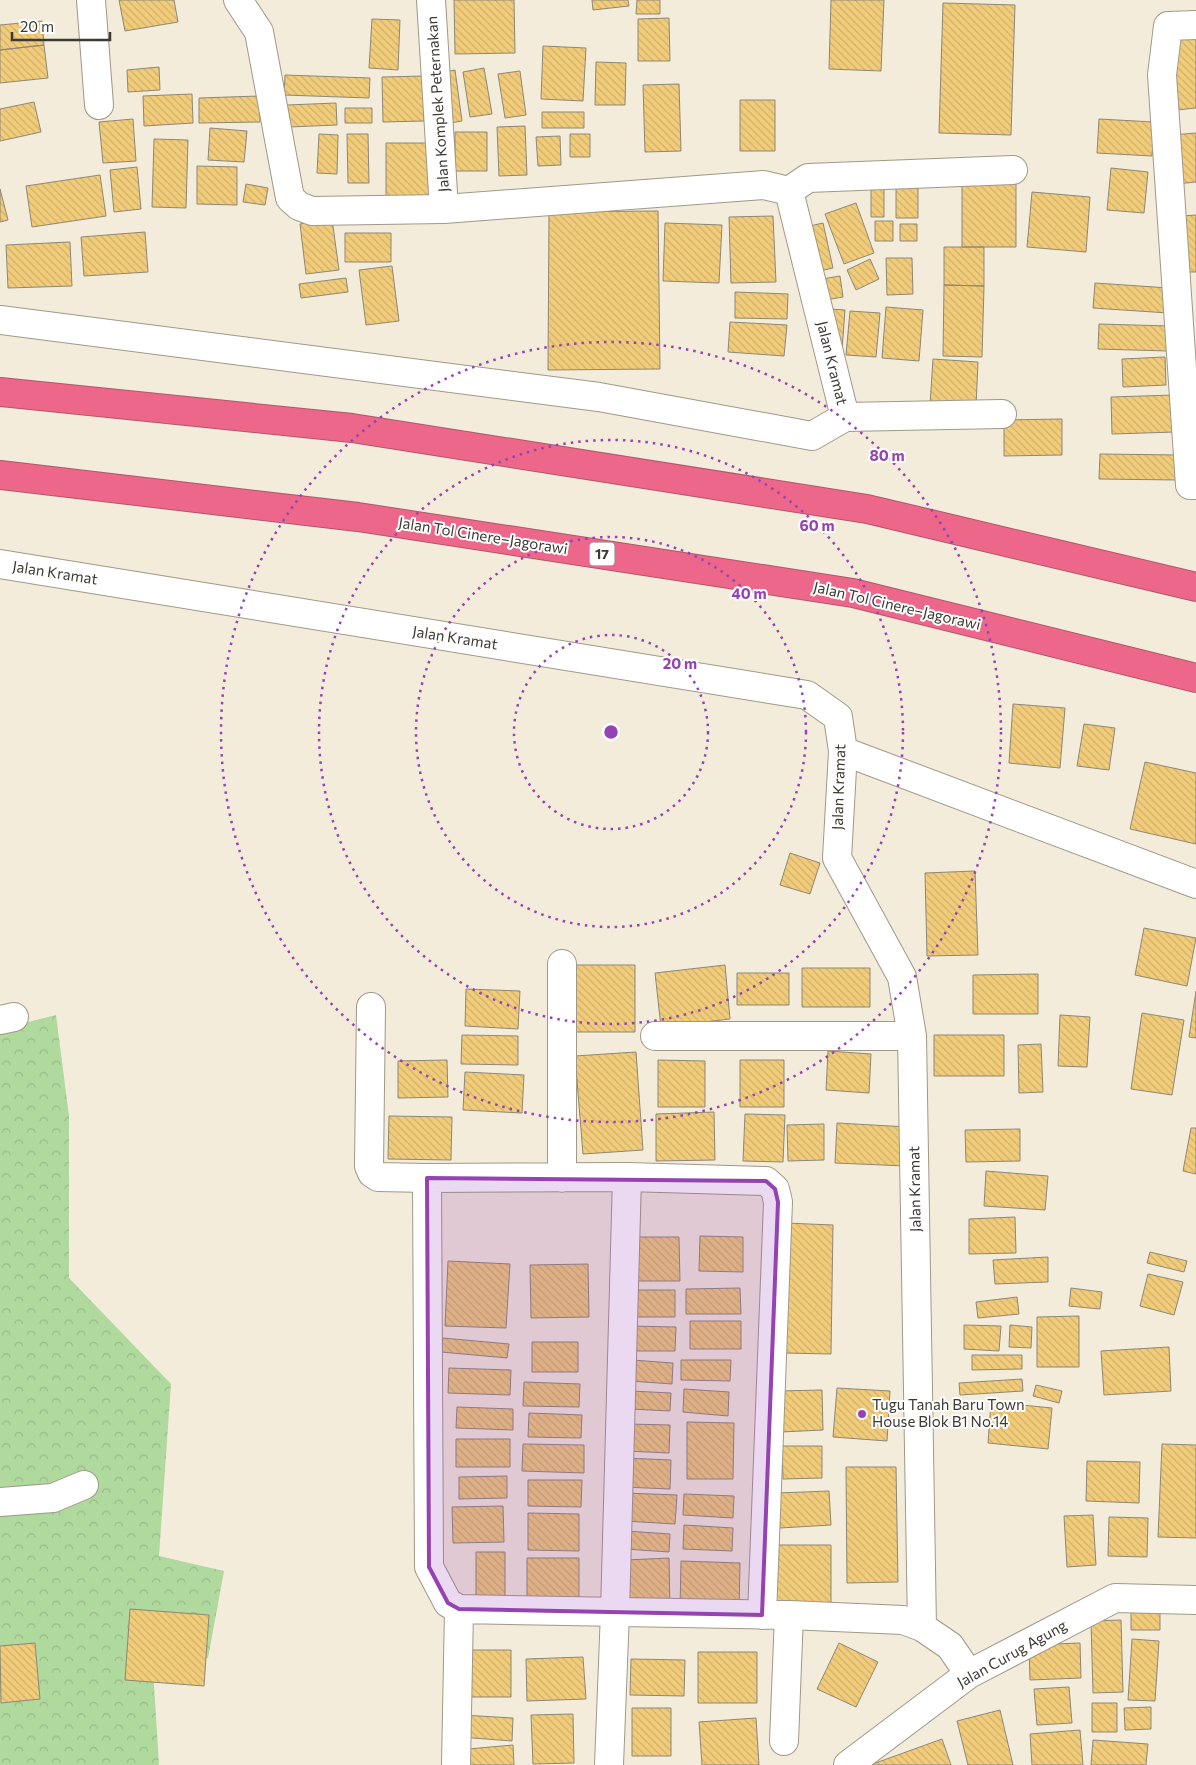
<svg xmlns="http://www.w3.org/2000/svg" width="1196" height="1765" font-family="Commissioner,sans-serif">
<defs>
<pattern id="forest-crowns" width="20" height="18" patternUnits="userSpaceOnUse" patternTransform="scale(1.25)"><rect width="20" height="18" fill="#b0d99e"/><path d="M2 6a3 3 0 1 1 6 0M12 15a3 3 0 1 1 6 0" fill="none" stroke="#98bb89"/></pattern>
<pattern id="building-back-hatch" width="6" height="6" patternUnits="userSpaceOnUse" patternTransform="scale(1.25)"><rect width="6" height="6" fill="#f1cc7a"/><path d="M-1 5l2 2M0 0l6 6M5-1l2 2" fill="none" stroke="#d0b06a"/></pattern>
</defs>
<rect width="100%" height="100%" fill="#f4ecdb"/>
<path fill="url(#forest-crowns)" d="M56,1015L69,1116V1278L171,1384L159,1556L224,1571L208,1658L153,1669L159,1765H0V1029Z"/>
<path fill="url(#building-back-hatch)" stroke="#8e8777" d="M119,0H174L178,22L125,31Z
M454,0H514L515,53L455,54Z
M592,0H628L629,6L593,10Z
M637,0H660V14H636Z
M831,0H884L881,71L829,69Z
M943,3L1015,5L1011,135L939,133Z
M669,18L670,61H638V19Z
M372,19L400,20L398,70L369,68Z
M42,21L44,45L0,50V25Z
M1196,36V108L1177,110L1171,37Z
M44,45L48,78L0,83V50Z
M543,46L586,48L583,101L541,99Z
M596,62L626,63L625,105H595Z
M159,67L160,90L128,92L127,70Z
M484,68L492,114L470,117L463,72Z
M455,70L462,121L444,124L437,73Z
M520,71L526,115L505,118L498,74Z
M285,75L370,78L369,98L284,95Z
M424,76V121L383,122L382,77Z
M679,84L681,151L645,152L643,85Z
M192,94L193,123L144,126L143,96Z
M259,96L260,122L199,123V98Z
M740,100H775V151H740Z
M34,102L41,132L0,141V109Z
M336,103L337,125L289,127L287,105Z
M345,108H372V123H345Z
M542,112H584V128H542Z
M133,119L136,161L103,163L99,122Z
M1099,119L1154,122L1152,156L1097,153Z
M525,126L527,175L499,176L497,127Z
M210,128L247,131L244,162L208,160Z
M455,132H487V171H455Z
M1196,133V182L1176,184L1172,135Z
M319,134L338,135L337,174L317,173Z
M347,134H368L369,183H348Z
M570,134H590V157H570Z
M560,136L561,165L538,166L536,137Z
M154,139L188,140L186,208L152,207Z
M386,143H432V199H386Z
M197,166L237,167V205L197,204Z
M137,167L141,209L114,212L110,170Z
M1111,168L1148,172L1144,213L1107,210Z
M100,175L106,216L32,227L26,186Z
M896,181H918V218H896Z
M962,182H1016V247H962Z
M246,184L268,188L265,205L243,202Z
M884,184V217H871V185Z
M0,189L8,220L0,222Z
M1032,192L1090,197L1086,252L1027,247Z
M856,203L874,253L844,264L825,214Z
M658,211L660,369L548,370L549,212Z
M1196,215V272H1184L1183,216Z
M773,216L776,282L731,283L729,217Z
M332,219L339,270L306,274L300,224Z
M875,221H893V241H875Z
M665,223L722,225L719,283L663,281Z
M823,223L833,268L811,273L801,228Z
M900,224H917V241H900Z
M145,232L148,272L84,276L81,237Z
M345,233H391V262H345Z
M70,242L72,286L8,288L6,245Z
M944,247H984V286L944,285Z
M886,258H912L913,294L887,295Z
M870,259L879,279L856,290L847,270Z
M392,266L399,321L366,325L359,270Z
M840,276L843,297L819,301L816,280Z
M346,278L348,292L301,298L299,284Z
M1095,283L1169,288L1168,313L1093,308Z
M944,285L984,286L982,357L943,356Z
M735,292L788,294L787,319L735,318Z
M886,307L923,310L919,361L882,358Z
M831,309L845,310L842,350Z
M850,311L880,313L876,357L846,355Z
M730,322L787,325L784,356L728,352Z
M1099,324L1169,326L1168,351L1098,349Z
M1165,357L1166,385L1123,387L1122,359Z
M933,359L978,362L976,407L930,405Z
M1174,395L1175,432L1112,434L1111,397Z
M1062,419V455L1004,456V420Z
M1100,454L1178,455V480L1099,479Z
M1013,704L1065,708L1060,768L1009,763Z
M1084,724L1115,728L1109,770L1077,766Z
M1145,762L1196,773V844L1130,829Z
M790,853L820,863L810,894L780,885Z
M975,871L978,955L927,956L925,873Z
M1144,928L1196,938L1187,986L1135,975Z
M567,965H635V1032H567Z
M725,965L730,1019L661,1027L655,973Z
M802,968H870V1007H802Z
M737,973H789V1005H737Z
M1038,974V1014H973V975Z
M466,989L520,991L518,1029L465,1026Z
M1196,991V1038L1189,1037Z
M1142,1013L1184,1020L1172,1095L1131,1089Z
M1060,1015L1090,1017L1087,1067L1058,1066Z
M462,1035L518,1036V1065L461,1064Z
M934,1035H1004V1076H934Z
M1041,1044L1043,1092L1019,1093L1018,1045Z
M828,1051L871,1054L869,1093L826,1090Z
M636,1052L643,1150L583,1154L575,1056Z
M447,1060L448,1097L398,1098V1061Z
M658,1060L705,1061V1107H658Z
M740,1060H784V1107H740Z
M465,1072L524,1075L522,1113L463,1110Z
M714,1112L715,1160L656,1161V1114Z
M745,1114L785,1115L783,1162L743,1161Z
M389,1116L452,1117L451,1160L388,1159Z
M837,1123L908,1127L906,1166L835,1163Z
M824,1124V1160L788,1161L787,1125Z
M1191,1128H1196V1174L1183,1171Z
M1020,1129V1161L966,1162L965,1130Z
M986,1171L1048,1176L1045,1210L984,1206Z
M1015,1217L1016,1253L969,1254V1219Z
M785,1223L833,1225L831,1354L783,1353Z
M700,1236L743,1237V1272L699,1271Z
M635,1237H679L680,1281H636Z
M1150,1252L1187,1261L1184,1272L1147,1263Z
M1048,1257V1282L995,1284L993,1260Z
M448,1261L510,1264L506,1328L445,1326Z
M588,1264L589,1317L531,1318L530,1265Z
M1148,1274L1183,1282L1174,1315L1140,1306Z
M740,1288L741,1314H686V1289Z
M1071,1288L1102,1292L1100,1309L1069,1306Z
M626,1290H675V1317H626Z
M1017,1297L1019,1314L978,1318L976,1302Z
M1079,1316V1367H1037V1317Z
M690,1321H741V1349H690Z
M964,1325L1001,1326L999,1351L964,1349Z
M1010,1325L1032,1327L1031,1348L1009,1347Z
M629,1326L676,1327L675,1351H629Z
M443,1338L509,1344L507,1358L441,1352Z
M532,1342H578V1372H532Z
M1169,1347L1171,1391L1104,1395L1101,1351Z
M972,1355H1022V1369L972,1370Z
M632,1360L673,1363L672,1384L630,1381Z
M681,1360H731L730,1381L681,1380Z
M449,1368L511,1370L510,1395L448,1393Z
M1022,1379L1023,1391L960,1395L959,1383Z
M524,1382L580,1384L579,1407L523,1406Z
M1036,1385L1062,1391L1059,1403L1033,1396Z
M837,1388L890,1391L887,1441L833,1437Z
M684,1389L729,1392L728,1416L683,1412Z
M822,1390L823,1430L781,1432L779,1391Z
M631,1391L671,1393L670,1411L630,1409Z
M991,1402L1052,1408L1048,1449L988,1443Z
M457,1407L513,1409V1430L456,1428Z
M529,1413L582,1415L581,1438L528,1437Z
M687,1422L734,1423L733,1479H687Z
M628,1424L670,1425L669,1453L626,1451Z
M456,1439H510V1467H456Z
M523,1444L584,1445V1473L522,1471Z
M1162,1444L1196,1445V1538L1158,1537Z
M782,1446H822V1478L783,1479Z
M624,1458L671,1460L670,1489L623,1487Z
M1087,1461L1140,1462L1139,1503L1086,1501Z
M846,1467H896L898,1582L847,1583Z
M507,1476V1498L459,1499V1477Z
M528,1480H582L581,1507L528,1506Z
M829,1491L831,1525L780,1528L778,1493Z
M625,1493L677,1495L675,1524L624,1521Z
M684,1494L734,1496L733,1518L683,1515Z
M503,1506L504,1542L453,1543L452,1507Z
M528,1513L579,1514V1551L528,1550Z
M1093,1515L1096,1565L1067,1567L1064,1516Z
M1109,1517L1148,1518L1147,1557L1108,1556Z
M684,1525L733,1528L732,1551L683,1549Z
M626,1531L670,1534L669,1552L625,1549Z
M774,1545H831V1604H774Z
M476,1552H505V1596H476Z
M527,1558H579V1606H527Z
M669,1558L670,1610L627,1611L626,1560Z
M681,1561L740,1563L739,1611L680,1609Z
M1131,1608H1160V1630H1131Z
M130,1609L209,1615L204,1686L125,1680Z
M1121,1620L1123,1692L1093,1693L1091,1621Z
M1132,1639L1159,1641L1155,1701L1128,1700Z
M35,1643L40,1699L1,1703L0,1646Z
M839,1643L878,1662L856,1707L817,1689Z
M1080,1643L1081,1678L1030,1680L1029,1645Z
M469,1650H511V1697H469Z
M698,1652H757V1703H698Z
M583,1657L586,1699L527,1701L526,1659Z
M631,1659L685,1660L684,1696L630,1695Z
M1069,1687L1072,1723L1037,1725L1034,1689Z
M1092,1703H1117V1732H1092Z
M1151,1707V1729L1125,1730L1124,1708Z
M632,1708H671V1756H632Z
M1000,1710L1013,1765H968L957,1721Z
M573,1714L574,1763L533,1764L531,1715Z
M462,1715L513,1718L512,1741L460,1737Z
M756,1718L759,1765H702L699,1722Z
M1080,1730L1083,1765H1032L1030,1734Z
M942,1739L951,1765H870Z
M1093,1740L1148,1744L1146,1765H1091Z
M513,1745L514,1765H469L468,1749Z"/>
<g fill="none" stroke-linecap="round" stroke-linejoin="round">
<defs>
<path id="minor" d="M91,0L99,105
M431,0L444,209
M1196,25L1168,26L1162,75L1190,485H1196
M789,191L808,178L1013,170
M0,320L599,397L812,436L845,417L789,191L764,185L444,209L312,211L299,206L290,198L259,32L238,0
M845,417L1002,414
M0,564L807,695L838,717L843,751L837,858L902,977L912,1036L922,1627
M843,751L1196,884
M562,964V1178
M371,1007L369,1166L372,1173L378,1177L427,1178L627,1177L766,1181L775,1189L778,1202L762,1615
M0,1020L14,1017
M655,1036H912
M427,1178L429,1567L448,1603L459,1609L789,1615L903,1620L922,1627L950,1646L969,1674
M0,1502L53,1498L84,1485
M784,1741L789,1615
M456,1765L459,1609
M609,1765L615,1612L627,1177
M848,1765L969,1674L1115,1598L1196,1600"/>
<path id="highway" d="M0,392L352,428L867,509L1196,587
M0,475L358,517L853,593L1196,678"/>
</defs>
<use href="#minor" stroke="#a09888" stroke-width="30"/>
<use href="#highway" stroke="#af576c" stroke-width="30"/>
<use href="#minor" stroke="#fff" stroke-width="28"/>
<use href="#highway" stroke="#ed678b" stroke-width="28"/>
</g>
<path fill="#9543b2" fill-opacity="0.2" stroke="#9543b2" stroke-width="4" stroke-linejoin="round" d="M427,1178L766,1181L775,1189L778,1202L762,1615L459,1609L448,1603L429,1567Z"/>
<g fill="none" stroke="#9543b2" stroke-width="2.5" stroke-dasharray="2.5 5">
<circle cx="611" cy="732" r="97"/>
<circle cx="611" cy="732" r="195"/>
<circle cx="611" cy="732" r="292"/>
<circle cx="611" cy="732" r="390"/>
</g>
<circle fill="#9543b2" stroke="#fff" stroke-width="2" cx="862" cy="1414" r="5"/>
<g text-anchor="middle" stroke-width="4" stroke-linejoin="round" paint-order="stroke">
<rect fill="#fff" stroke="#777570" stroke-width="1" x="589.5" y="542.5" width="25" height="23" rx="4"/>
<g font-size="14" font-weight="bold" fill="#3d3a33">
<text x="602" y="559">17</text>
</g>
<g font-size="15" fill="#3d3a33" stroke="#fff">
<text transform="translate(438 104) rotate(-94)" y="5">Jalan Komplek Peternakan</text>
<text transform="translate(832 363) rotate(76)" y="5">Jalan Kramat</text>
<text transform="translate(483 536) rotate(9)" y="5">Jalan Tol Cinere–Jagorawi</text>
<text transform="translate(55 573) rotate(9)" y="5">Jalan Kramat</text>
<text transform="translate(897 606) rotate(13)" y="5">Jalan Tol Cinere–Jagorawi</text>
<text transform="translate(455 638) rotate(9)" y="5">Jalan Kramat</text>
<text transform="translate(839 787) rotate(-88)" y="5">Jalan Kramat</text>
<text transform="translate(915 1189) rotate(-91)" y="5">Jalan Kramat</text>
<text transform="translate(1012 1654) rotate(-29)" y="5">Jalan Curug Agung</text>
</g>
<g font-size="15" fill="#3d3a33" stroke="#fff" text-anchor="start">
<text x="872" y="1410">Tugu Tanah Baru Town<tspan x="872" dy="17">House Blok B1 No.14</tspan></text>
</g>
</g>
<circle cx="611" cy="732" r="8" fill="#9543b2" stroke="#fff" stroke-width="2.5"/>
<g font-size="15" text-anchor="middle" font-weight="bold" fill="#9543b2" stroke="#fff" stroke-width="4" stroke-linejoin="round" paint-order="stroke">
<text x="887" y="461">80 m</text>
<text x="817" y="531">60 m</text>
<text x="749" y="599">40 m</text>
<text x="680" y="669">20 m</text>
</g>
<path d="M12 32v8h98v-8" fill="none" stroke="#3d3a33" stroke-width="2.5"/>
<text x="20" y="32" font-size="15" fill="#3d3a33" stroke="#ffffff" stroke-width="4" paint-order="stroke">20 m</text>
</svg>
